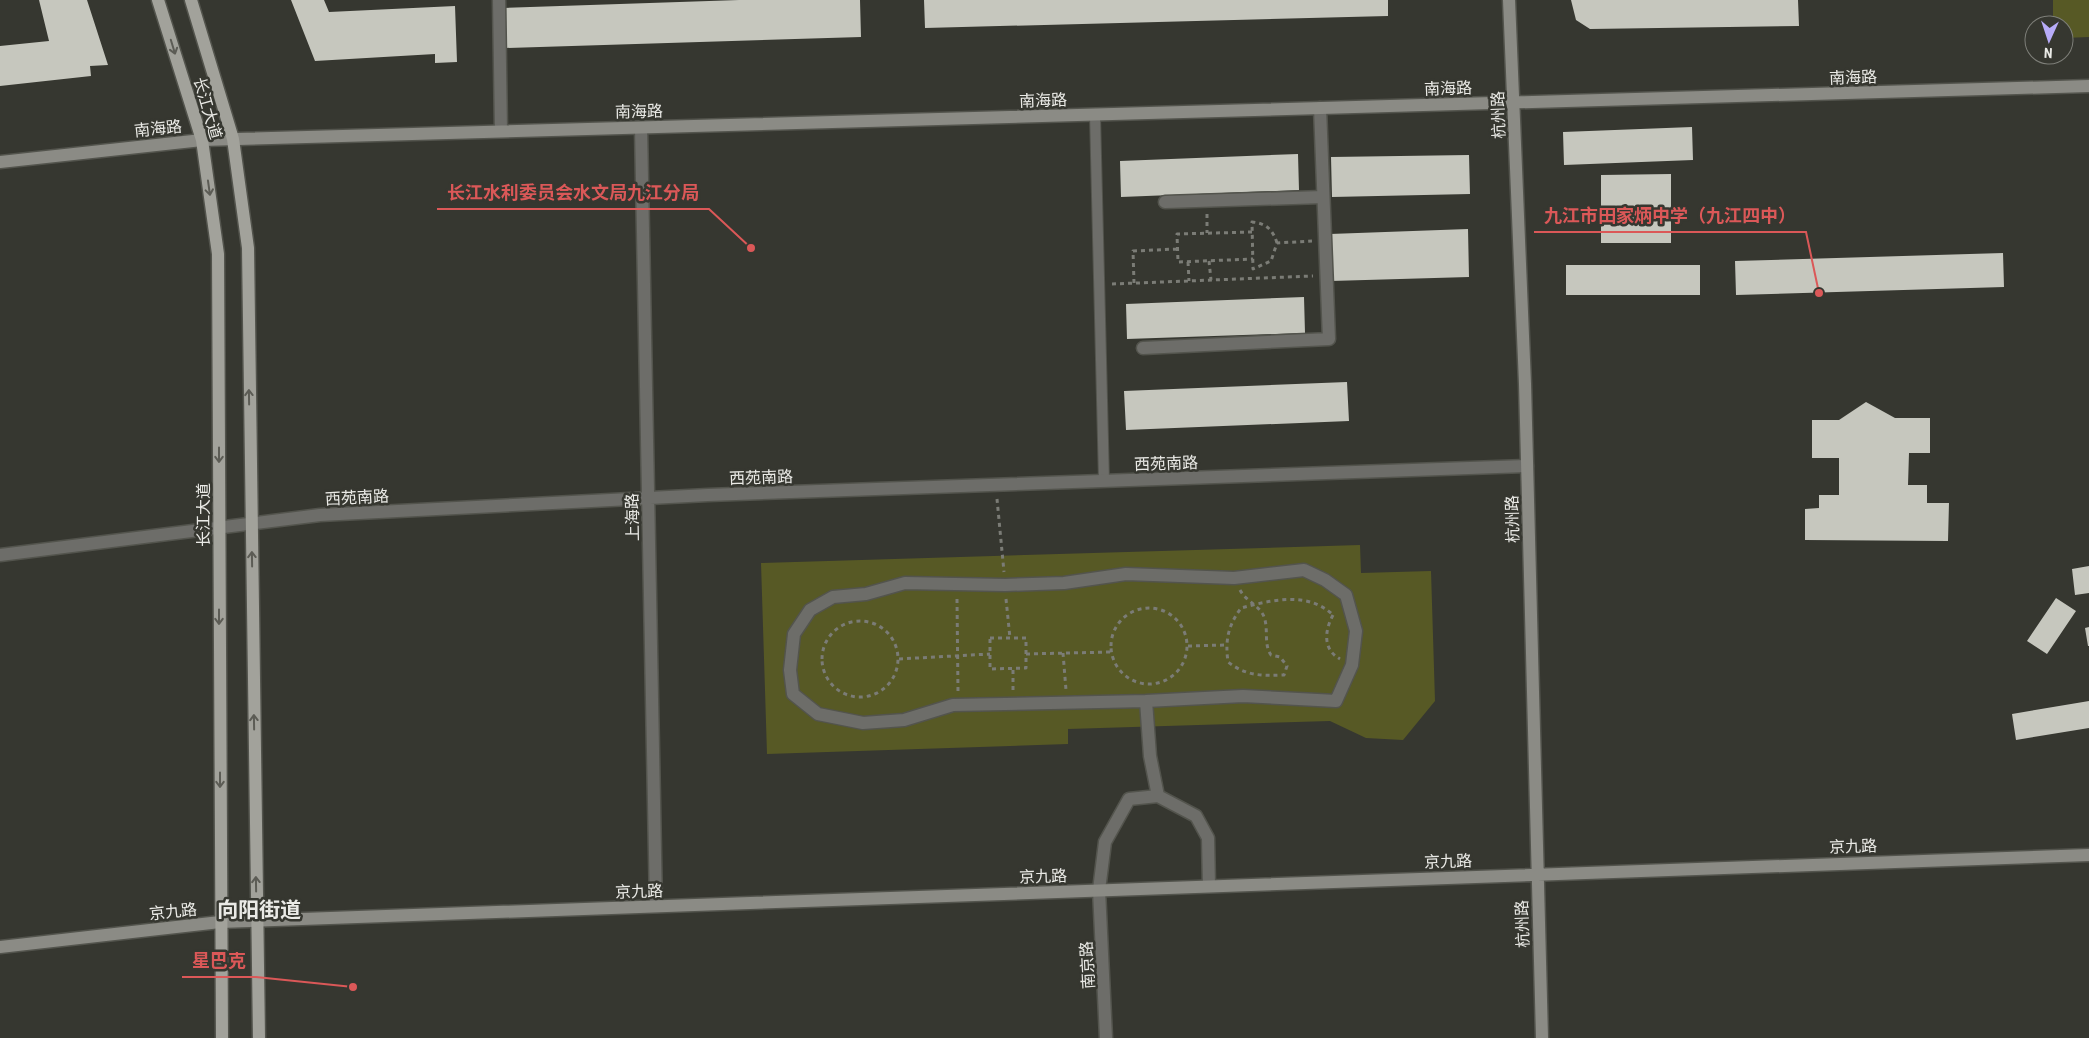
<svg xmlns="http://www.w3.org/2000/svg" width="2089" height="1038" font-family="'Roboto Condensed','Noto Sans SC',sans-serif">
<rect width="100%" height="100%" fill="#363730"/>
<path fill="#575925" d="M2053,0H2089V37L2064,38V25H2053Z
M1360,545L1361,573L1431,571L1435,701L1403,740L1366,738L1330,721L1068,729V744L767,754L761,563Z"/>
<path fill="#c6c7be" d="M39,0H87L108,65L90,66L91,76L0,86V46L49,41Z
M291,0H324L329,12L455,6L457,62L435,63V54L315,61Z
M739,0H860L861,37L505,48L504,8Z
M924,0H1388V16L925,28Z
M1571,0H1798L1799,26L1590,29L1576,20Z
M1692,127L1693,160L1564,165L1563,132Z
M1298,154L1299,190L1121,197L1120,161Z
M1469,155L1470,194L1332,197L1331,157Z
M1671,174V243H1601V175Z
M1468,229L1469,277L1331,281L1330,234Z
M2003,253L2004,287L1736,295L1735,261Z
M1566,265H1700V295H1566Z
M1304,297L1305,333L1127,339L1126,304Z
M1347,382L1349,421L1126,430L1124,391Z
M1866,402L1895,418H1930V453H1909L1908,485H1927V503H1949L1948,541L1805,540V509L1819,508V495H1839V458H1812V420H1839Z
M2089,566V593L2075,595L2072,569Z
M2056,598L2076,611L2047,654L2027,641Z
M2089,627V646H2088L2085,628Z
M2089,701V728L2016,740L2012,714Z"/>
<g fill="none" stroke-linecap="round" stroke-linejoin="round">
<defs>
<path id="lane" d="M1095,115L1104,481"/>
<path id="street" d="M499,0L501,131
M641,128L656,906
M1165,202L1323,197
M1143,348L1329,339L1320,108
M0,555L320,515L708,495L1527,466
M1146,701L953,705L904,720L863,723L818,714L793,694L790,670L794,634L810,610L833,597L866,594L905,583L1005,585L1064,583L1126,574L1234,578L1304,570L1325,580L1346,595L1356,631L1352,665L1336,701L1243,696L1146,701L1150,756L1158,796L1196,816L1208,838L1209,886
M1106,1038L1099,890L1105,842L1129,799L1158,796"/>
<path id="secondary" d="M1509,0L1525,384L1542,1038
M0,162L202,140L2089,86
M0,947L220,922L2089,855"/>
<path id="primary" d="M158,0L202,140L218,254L222,1038
M191,0L233,139L248,248L259,1038"/>
</defs>
<use href="#lane" stroke="#53544d" stroke-width="12"/>
<use href="#street" stroke="#53544d" stroke-width="15"/>
<use href="#secondary" stroke="#53544d" stroke-width="15"/>
<use href="#primary" stroke="#53544d" stroke-width="15"/>
<path stroke="#7b7c76" stroke-width="3" stroke-dasharray="4 4" stroke-linecap="butt" d="M1207,214V233
M1252,232L1177,234L1178,262L1253,259
M1277,243C1273,230 1266,223 1252,222L1253,269L1271,261L1277,243L1312,241
M1209,261L1211,280
M1188,262L1189,281
M1134,283L1133,251L1177,249
M1112,284L1313,276
M997,499L1004,572
M1240,590C1246,602 1262,606 1265,620C1268,632 1264,645 1271,655L1280,657L1287,666L1284,675C1262,676 1246,676 1228,662C1225,640 1228,626 1241,608C1271,600 1308,591 1333,615
M957,599L958,692
M1006,599L1010,638
M1111 646a38 38 0 1 1 76 0a38 38 0 1 1-76 0Z
M1333,615C1325,630 1322,649 1340,659
M822 659a38 38 0 1 1 76 0a38 38 0 1 1-76 0Z
M990,638H1026V668L990,669Z
M1188,646L1226,645
M1063,653L1066,690
M1026,654L1111,652
M899,659L990,654
M1013,690V669"/>
<use href="#lane" stroke="#6d6d69" stroke-width="10"/>
<use href="#street" stroke="#6d6d69" stroke-width="12"/>
<use href="#secondary" stroke="#8b8b85" stroke-width="12"/>
<use href="#primary" stroke="#a2a29b" stroke-width="12"/>
</g>
<defs><path id="oneway-shaft" d="M-6 0H5M1.5-3L5.5 0L1.5 3" fill="none" stroke-width="1.6" stroke-linecap="round" stroke-linejoin="round" transform="scale(1.25)"/></defs>
<g stroke="#5c5c55">
<use href="#oneway-shaft" transform="translate(173 47) rotate(73)"/>
<use href="#oneway-shaft" transform="translate(209 188) rotate(82)"/>
<use href="#oneway-shaft" transform="translate(249 397) rotate(-91)"/>
<use href="#oneway-shaft" transform="translate(219 455) rotate(90)"/>
<use href="#oneway-shaft" transform="translate(252 559) rotate(-91)"/>
<use href="#oneway-shaft" transform="translate(219 617) rotate(90)"/>
<use href="#oneway-shaft" transform="translate(254 722) rotate(-91)"/>
<use href="#oneway-shaft" transform="translate(220 780) rotate(90)"/>
<use href="#oneway-shaft" transform="translate(256 884) rotate(-91)"/>
</g>
<g text-anchor="middle" stroke-width="5" stroke-linejoin="round" paint-order="stroke">
<g font-size="16" fill="#eaeae6" stroke="#363730">
<text transform="translate(1853 77) rotate(-2)" y="6">南海路</text>
<text transform="translate(1448 88) rotate(-2)" y="6">南海路</text>
<text transform="translate(1043 100) rotate(-2)" y="6">南海路</text>
<text transform="translate(208 108) rotate(74)" y="6">长江大道</text>
<text transform="translate(639 111) rotate(-1)" y="6">南海路</text>
<text transform="translate(1498 115) rotate(-92)" y="6">杭州路</text>
<text transform="translate(158 128) rotate(-6)" y="6">南海路</text>
<text transform="translate(1166 463) rotate(-2)" y="6">西苑南路</text>
<text transform="translate(761 477) rotate(-2)" y="6">西苑南路</text>
<text transform="translate(357 497) rotate(-3)" y="6">西苑南路</text>
<text transform="translate(203 515) rotate(-90)" y="6">长江大道</text>
<text transform="translate(632 517) rotate(-91)" y="6">上海路</text>
<text transform="translate(1512 519) rotate(-91)" y="6">杭州路</text>
<text transform="translate(1853 846) rotate(-2)" y="6">京九路</text>
<text transform="translate(1448 861) rotate(-2)" y="6">京九路</text>
<text transform="translate(1043 876) rotate(-2)" y="6">京九路</text>
<text transform="translate(639 891) rotate(-2)" y="6">京九路</text>
<text transform="translate(173 911) rotate(-6)" y="6">京九路</text>
<text transform="translate(1522 924) rotate(-92)" y="6">杭州路</text>
<text transform="translate(1087 965) rotate(-93)" y="6">南京路</text>
</g>
<g font-size="21" font-weight="bold" fill="#eaeae6" stroke="#363730">
<text x="259" y="917">向阳街道</text>
</g>
</g>
<path fill="none" stroke="#db5858" stroke-width="2" d="M751 248L709 209H437M1819 293L1806 232H1534M353 987L256 977H182"/>
<g fill="#db5858" stroke="#363730" stroke-width="2">
<circle cx="751" cy="248" r="5"/>
<circle cx="1819" cy="293" r="5"/>
<circle cx="353" cy="987" r="5"/>
</g>
<g font-size="18" text-anchor="middle" font-weight="bold" fill="#db5858" stroke="#363730" stroke-width="5" stroke-linejoin="round" paint-order="stroke">
<text x="573" y="199">长江水利委员会水文局九江分局</text>
<text x="1670" y="222">九江市田家炳中学（九江四中）</text>
<text x="219" y="967">星巴克</text>
</g>
<g transform="translate(2049 40) rotate(183)"><circle r="24" fill="#363730" stroke="#7e7f79"/>
<path d="M0-4L9 19L0 12L-9 19Z" fill="#b7abf8"/>
<text y="-8" font-size="14" font-weight="bold" text-anchor="middle" fill="#eaeae6">N</text>
</g>
</svg>
